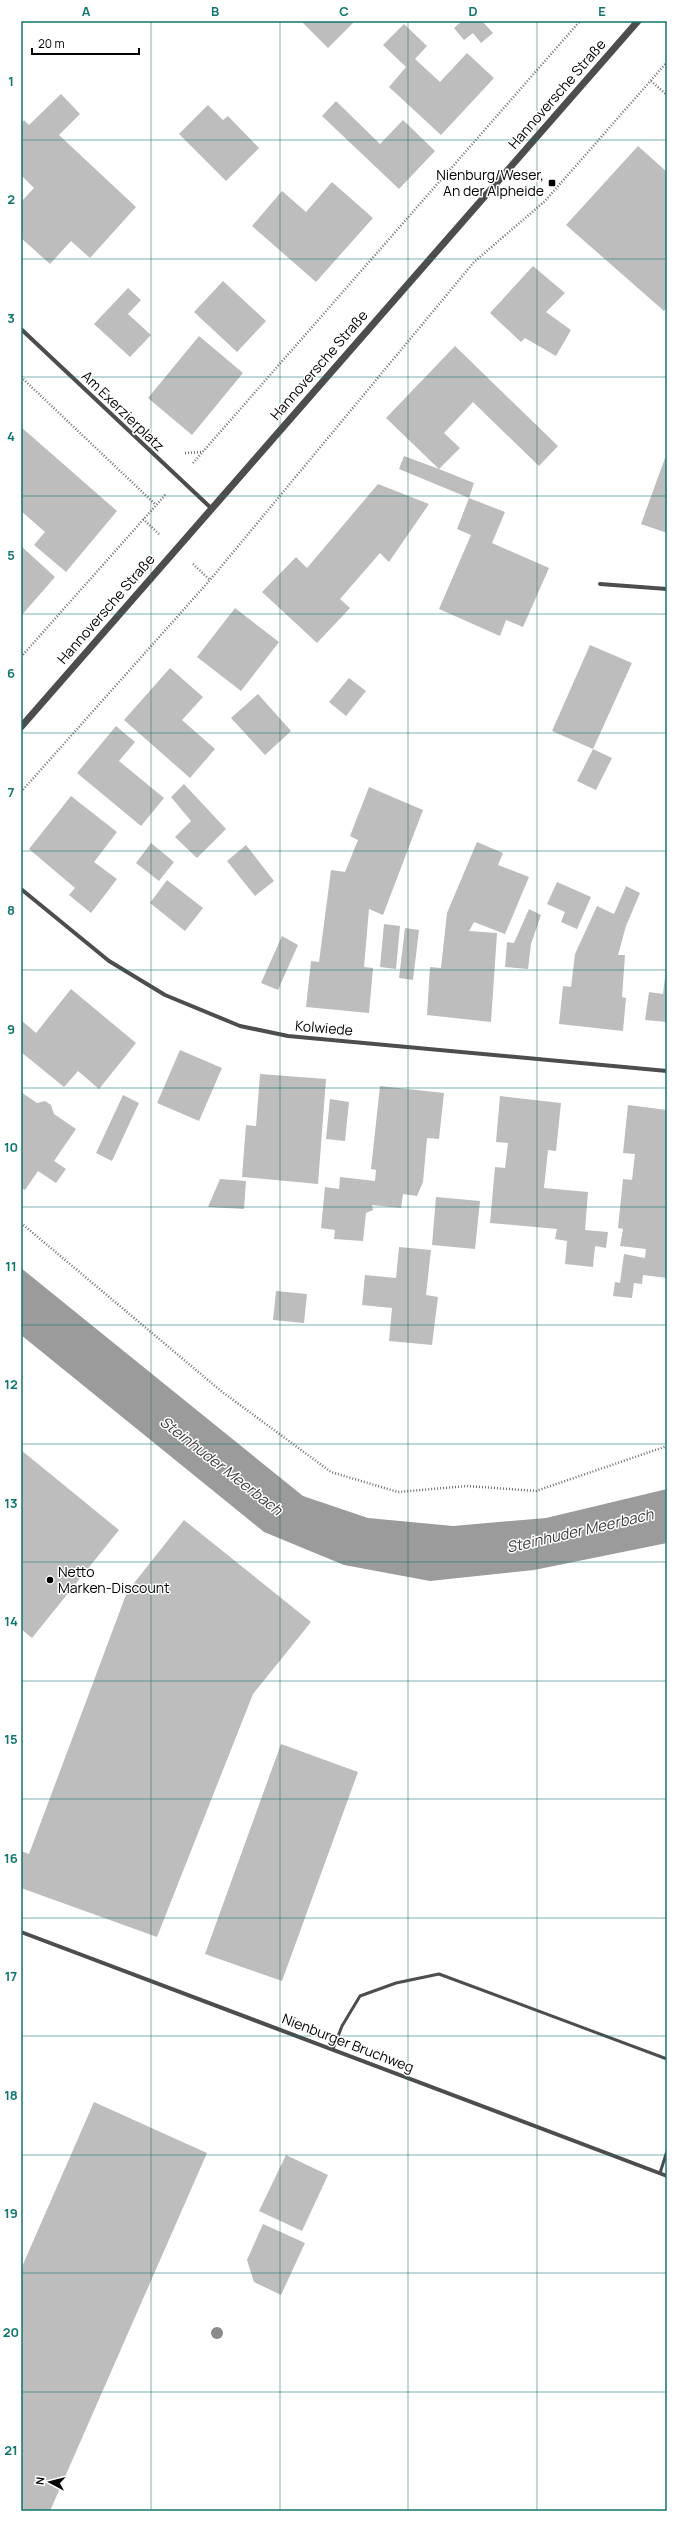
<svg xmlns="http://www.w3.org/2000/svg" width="688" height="2532" font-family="Manrope,sans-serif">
<rect width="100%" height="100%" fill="#fff"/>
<path fill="#9b9b9b" d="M21,1268L303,1496L368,1518L453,1526L546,1518L667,1489V1543L534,1570L430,1581L344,1565L264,1532L21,1335Z"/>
<path fill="#bdbdbd" d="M301,21H355L328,48Z
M462,21H482L493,33L481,43L473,33L464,40L454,28Z
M404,24L427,46L415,59L440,82L467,53L494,78L441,135L389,87L406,67L383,45Z
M61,94L80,114L59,135L136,207L90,258L71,241L50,264L21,238V202L34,188L21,175V124L24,120L29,125Z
M336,101L380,144L403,120L435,151L399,189L322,116Z
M208,105L223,120L228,116L259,148L226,181L179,134Z
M638,146L667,172V307L664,311L566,225Z
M332,182L373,218L316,282L252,226L282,191L306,212Z
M533,266L565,293L546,312L571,330L556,356L525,338L521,342L490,313Z
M223,281L266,321L237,352L194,312Z
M128,288L141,300L128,314L151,335L130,357L94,324Z
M199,336L243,373L192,435L148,398Z
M455,346L558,446L539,466L473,402L444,433L460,448L439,469L474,483L469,498L399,469L404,456L439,469L386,418Z
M21,427L117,511L66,572L34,545L45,532L21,511Z
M665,458L667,459V533L641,524Z
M378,484L429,504L389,562L380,553L340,599L350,608L317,643L262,592L296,557L307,568Z
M469,498L505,512L492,543L549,568L523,627L506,620L500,636L439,609L471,535L457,529Z
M21,546L55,577L21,616Z
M235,608L279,642L241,691L197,657Z
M590,645L632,663L593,749L612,758L596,790L577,781L593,749L552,731Z
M170,668L203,697L182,720L215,749L190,778L124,720Z
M349,678L366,691L346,716L329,702Z
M258,694L291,731L265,755L231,718Z
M116,726L135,742L119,761L164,798L141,826L77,773Z
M184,784L226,829L197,858L175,837L191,821L171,797Z
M369,787L423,810L383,915L369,909L364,967L373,968L369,1013L306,1007L311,961L319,962L331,870L345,872L358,840L350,836Z
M71,796L117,832L94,862L117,879L91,913L69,895L75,888L29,849Z
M477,842L503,853L498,865L529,877L505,934L474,922L469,931L497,933L491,1022L427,1015L430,967L441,968L447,913Z
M151,843L174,862L159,881L136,863Z
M246,845L274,881L255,896L227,861Z
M167,880L203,908L185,931L150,903Z
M557,882L591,897L577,929L561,922L565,912L547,904Z
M626,886L640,893L626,926L618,955H625L622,997L626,998L623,1031L559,1024L563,986L571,987L575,954L597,906L614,914Z
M529,909L541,915L531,944L528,969L505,967L507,942L514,943Z
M384,924L400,926L396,969L380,967Z
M405,928L419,930L413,980L399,978Z
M282,936L298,945L278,990L261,983Z
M666,968L667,1022L645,1020L649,992L663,994Z
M71,989L136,1043L99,1089L78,1071L64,1087L21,1052V1020L36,1033Z
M180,1050L222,1068L199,1121L157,1103Z
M260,1074L326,1079L318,1184L242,1177L246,1125L256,1126Z
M380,1086L444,1093L439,1139L427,1138L423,1182L417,1196L403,1194L401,1208L372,1205L373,1210L366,1213L363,1241L334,1239L335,1230L321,1228L325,1187L339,1189L340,1177L375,1181L376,1170L371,1169Z
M21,1092L37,1103L45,1101L51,1105L54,1114L76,1129L54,1161L66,1169L56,1183L38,1171L25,1190L21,1188Z
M123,1095L139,1103L112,1161L96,1153Z
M500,1096L561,1103L556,1151L548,1150L544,1188L588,1192L585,1230L608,1232L606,1248L595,1246L593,1267L565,1264L567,1241L555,1239L557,1229L490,1223L495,1167L505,1168L508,1143L496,1142Z
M330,1099L349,1102L345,1141L326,1139Z
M628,1105L667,1110V1278L643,1275L642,1284L634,1283L632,1298L613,1296L615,1282L620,1283L624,1254L645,1258L646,1249L620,1246L623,1229L618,1228L623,1179L632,1180L635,1154L623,1153Z
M220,1179L246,1181L244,1209L208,1207Z
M436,1197L480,1201L475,1249L432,1245Z
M399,1247L431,1250L426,1295L438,1297L432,1345L389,1341L392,1308L362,1305L365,1275L396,1278Z
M276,1291L307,1294L304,1323L273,1320Z
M21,1450L119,1530L32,1638L21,1629Z
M184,1520L311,1622L253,1694L157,1937L21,1888V1851L29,1854L127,1592Z
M281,1744L358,1772L282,1981L205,1954Z
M94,2102L207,2153L50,2511H21V2269Z
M286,2155L328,2175L302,2231L259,2211Z
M263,2224L305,2243L281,2295L254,2282L247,2260Z"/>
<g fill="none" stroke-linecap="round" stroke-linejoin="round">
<path stroke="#6f6f6f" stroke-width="2.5" stroke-dasharray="1 2" stroke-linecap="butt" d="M651,81L667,95
M21,377L156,505
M185,453L202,452
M193,463L580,21
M143,519L159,534
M193,564L210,580
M21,657L166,494
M21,792L210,580L474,262L545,201L667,62
M21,1223L221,1391L331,1472L398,1492L467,1486L536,1491L667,1446"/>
<path stroke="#4d4d4d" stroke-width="3" d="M333,2049L342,2026L360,1996L396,1983L439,1974L667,2059
M660,2173L667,2151"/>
<path stroke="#4d4d4d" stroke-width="4" d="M21,329L211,508
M600,584L667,589
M21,889L109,961L165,995L240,1026L288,1036L667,1071
M21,1932L667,2176"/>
<path stroke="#4d4d4d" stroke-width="7" d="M21,727L638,21"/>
</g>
<circle fill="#8a8a8a" cx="217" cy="2333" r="6"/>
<path fill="none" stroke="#0f766e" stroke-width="1" stroke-opacity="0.55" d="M151,21V2511M280,21V2511M408,21V2511M537,21V2511M21,140H667M21,259H667M21,377H667M21,496H667M21,614H667M21,733H667M21,851H667M21,970H667M21,1088H667M21,1207H667M21,1325H667M21,1444H667M21,1562H667M21,1681H667M21,1799H667M21,1918H667M21,2036H667M21,2155H667M21,2273H667M21,2392H667"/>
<g fill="#000" stroke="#fff" stroke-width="1.5">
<rect x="548" y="179" width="8" height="8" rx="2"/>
<circle cx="50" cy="1580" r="4"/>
</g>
<g text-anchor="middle" stroke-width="3" stroke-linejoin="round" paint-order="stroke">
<g font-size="14" fill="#000" stroke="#fff">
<text transform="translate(557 94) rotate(-49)" y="5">Hannoversche Straße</text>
<text transform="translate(319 365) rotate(-49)" y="5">Hannoversche Straße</text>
<text transform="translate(123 411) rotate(44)" y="5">Am Exerzierplatz</text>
<text transform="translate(106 609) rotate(-49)" y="5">Hannoversche Straße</text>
<text transform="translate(324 1028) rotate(5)" y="5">Kolwiede</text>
<text transform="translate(348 2043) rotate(21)" y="5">Nienburger Bruchweg</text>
</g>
<g font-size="14" fill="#000" stroke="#fff" text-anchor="end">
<text x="544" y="180">Nienburg/Weser,<tspan x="544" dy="16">An der Alpheide</tspan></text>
<text x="58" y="1577" text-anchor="start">Netto<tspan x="58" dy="16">Marken-Discount</tspan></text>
</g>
<g font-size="15" font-style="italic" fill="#3c3c3c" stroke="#fff">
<text transform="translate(221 1466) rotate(38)" y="5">Steinhuder Meerbach</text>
<text transform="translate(580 1531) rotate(-13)" y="5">Steinhuder Meerbach</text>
</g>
</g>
<rect width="688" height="2532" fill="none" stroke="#ffffff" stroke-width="44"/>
<g transform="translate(50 2482) rotate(277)" stroke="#ffffff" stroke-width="3" paint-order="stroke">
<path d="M0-3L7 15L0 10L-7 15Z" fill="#000000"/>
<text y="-6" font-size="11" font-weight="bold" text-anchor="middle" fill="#000000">N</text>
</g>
<path d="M32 48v6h107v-6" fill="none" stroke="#000000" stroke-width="2"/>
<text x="38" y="48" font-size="12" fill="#000000" stroke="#ffffff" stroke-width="3" paint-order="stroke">20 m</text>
<rect x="22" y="22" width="644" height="2488" fill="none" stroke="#0f766e" stroke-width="1.5"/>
<g font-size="13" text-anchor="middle" font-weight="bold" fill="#0f766e">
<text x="86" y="16">A</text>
<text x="215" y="16">B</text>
<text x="344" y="16">C</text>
<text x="473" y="16">D</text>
<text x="602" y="16">E</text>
<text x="11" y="86">1</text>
<text x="11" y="204">2</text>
<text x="11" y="323">3</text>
<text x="11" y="441">4</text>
<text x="11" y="560">5</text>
<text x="11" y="678">6</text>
<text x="11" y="797">7</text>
<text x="11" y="915">8</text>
<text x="11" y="1034">9</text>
<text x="11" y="1152">10</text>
<text x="11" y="1271">11</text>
<text x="11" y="1389">12</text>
<text x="11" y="1508">13</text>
<text x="11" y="1626">14</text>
<text x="11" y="1744">15</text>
<text x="11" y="1863">16</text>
<text x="11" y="1981">17</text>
<text x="11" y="2100">18</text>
<text x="11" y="2218">19</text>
<text x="11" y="2337">20</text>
<text x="11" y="2455">21</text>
</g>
</svg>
